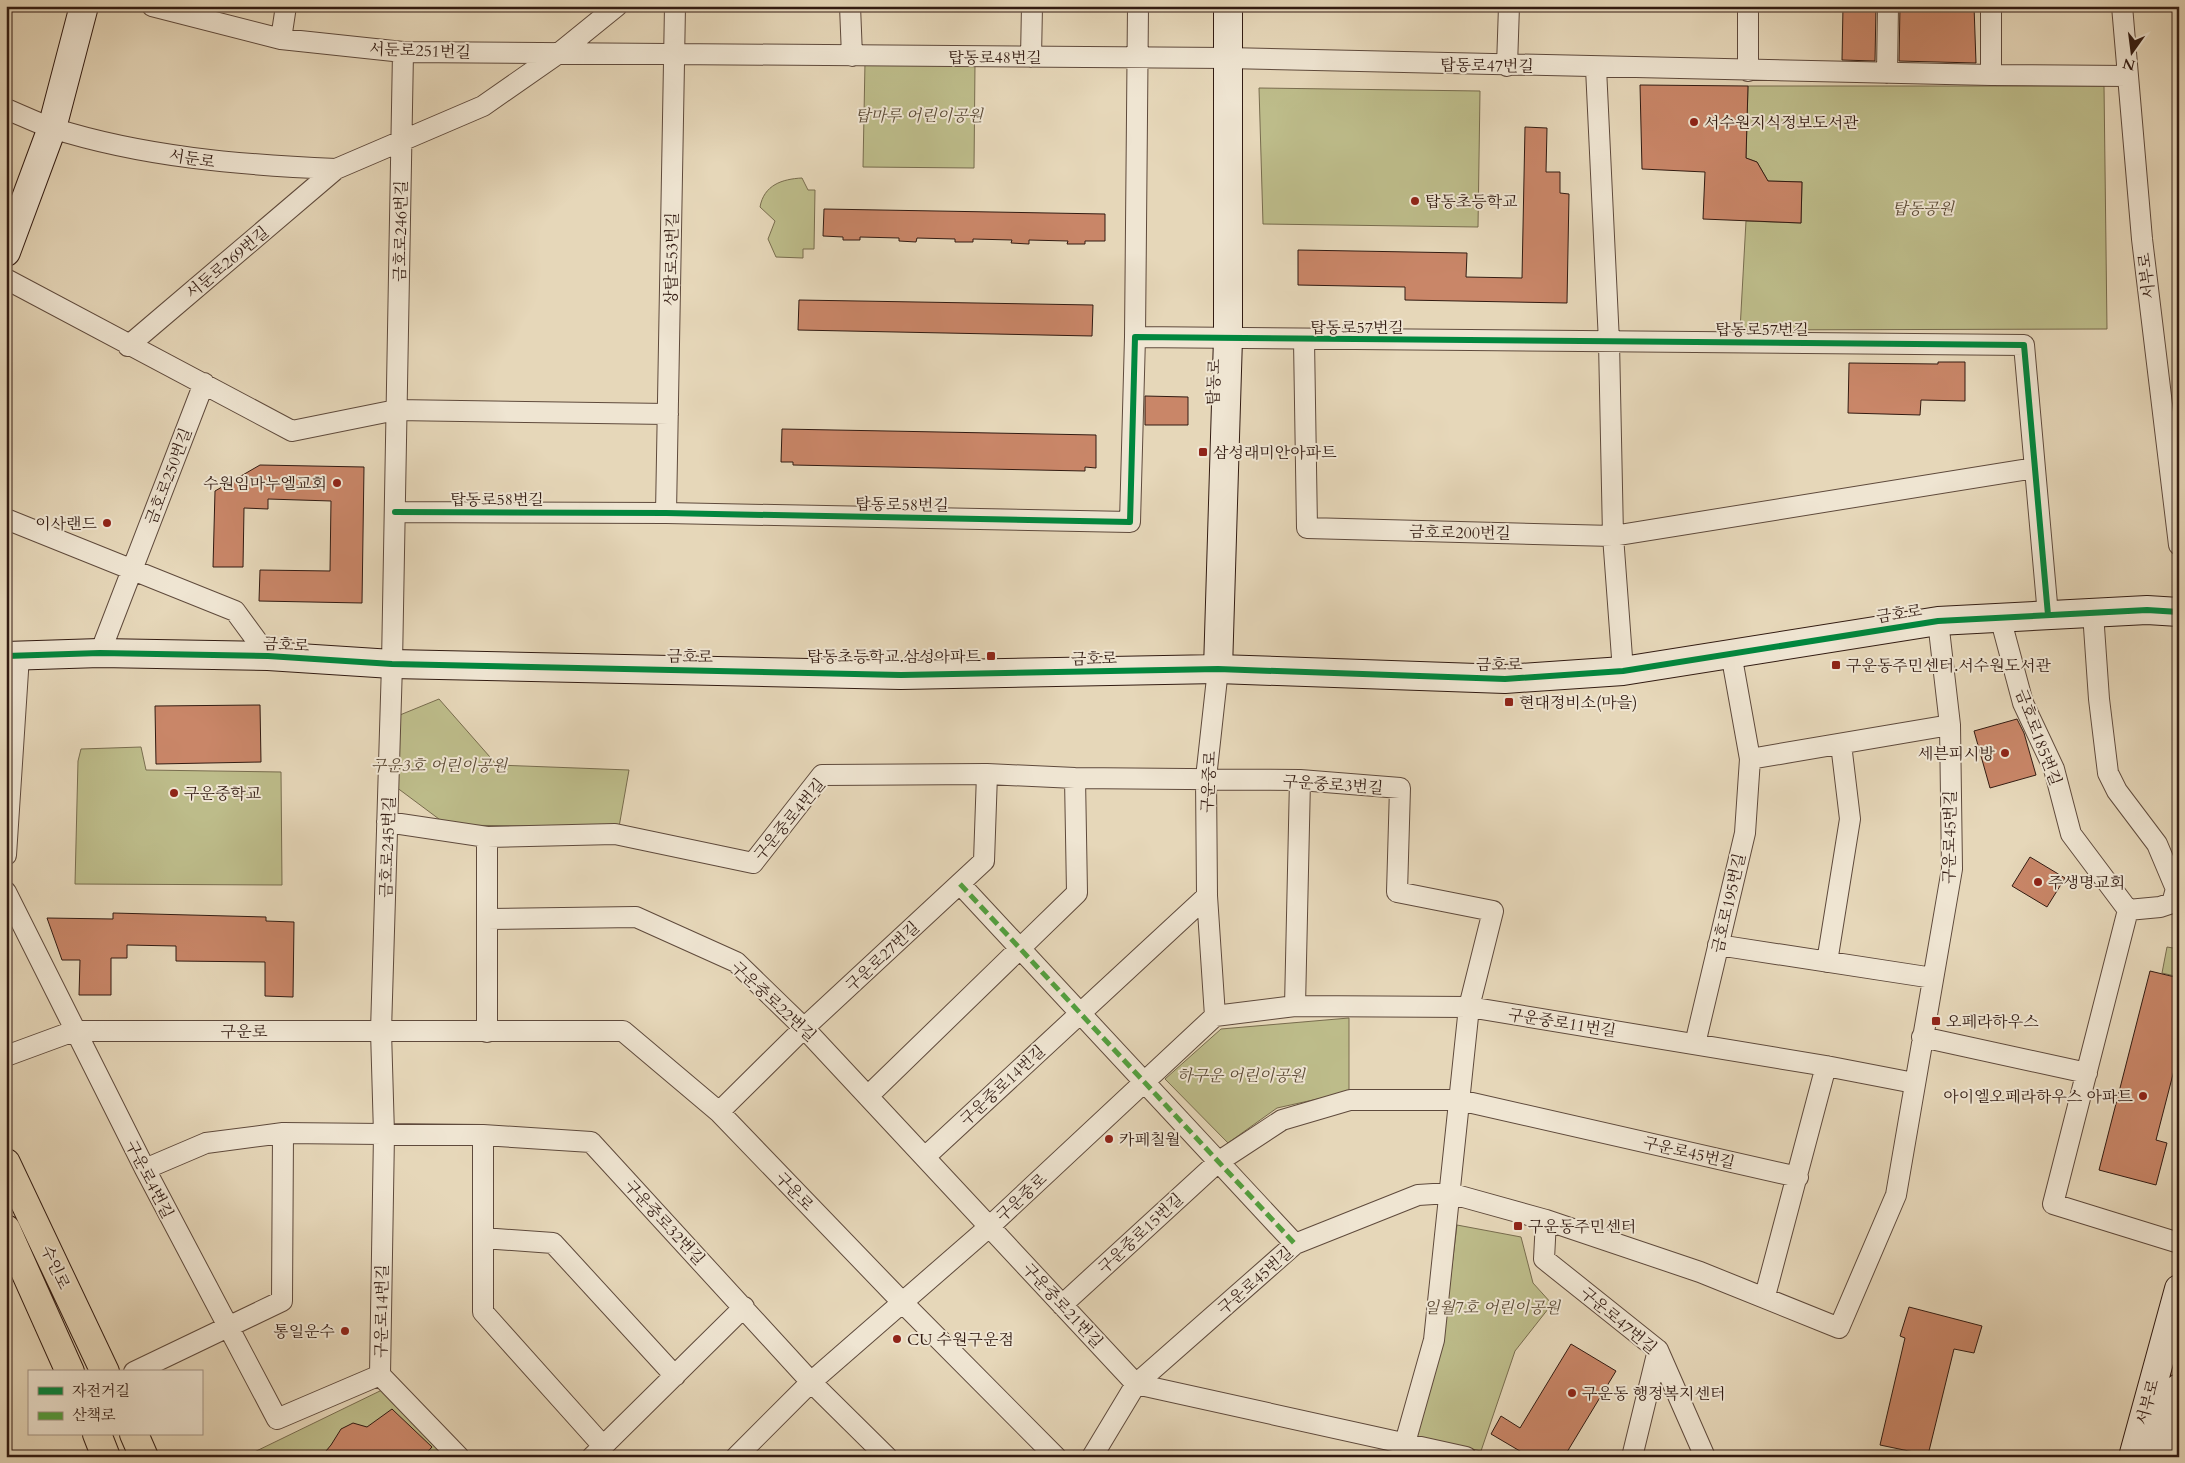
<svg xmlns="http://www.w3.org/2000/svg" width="2185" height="1463" font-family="Cardo,'Noto Serif KR',serif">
<rect width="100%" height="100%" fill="#e6d7b9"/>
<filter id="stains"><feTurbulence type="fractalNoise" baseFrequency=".004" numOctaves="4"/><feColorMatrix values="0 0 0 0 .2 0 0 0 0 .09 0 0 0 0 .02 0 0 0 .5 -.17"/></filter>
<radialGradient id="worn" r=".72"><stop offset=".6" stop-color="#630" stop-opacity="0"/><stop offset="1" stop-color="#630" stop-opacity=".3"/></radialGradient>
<path fill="#bdbc8a" stroke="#786c4e" d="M865,62L975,64L974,168L863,167Z
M1748,86H2104L2107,329L1740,330L1746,221L1801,223L1802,182L1768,181L1757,162L1746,158Z
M1259,88L1480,91L1478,227L1263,224Z
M802,178L808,190H815L814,249H803V258L776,257L768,239L775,221L760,207C764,185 782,179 802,178Z
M439,699L497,765L629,770L619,827L447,825L396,787L395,717Z
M141,747L146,770L281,772L282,885L75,884L78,761L81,749Z
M2167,947L2179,949V977L2162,973Z
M1349,1018V1092L1277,1108L1228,1143L1165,1079L1221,1029Z
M1457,1225L1521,1237L1533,1283L1552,1304L1515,1351L1481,1451L1416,1436L1443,1339Z
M384,1389L444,1457H244Z"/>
<path fill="#c98668" stroke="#321b12" d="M1843,6H1876L1875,61L1842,60Z
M1900,6H1974L1976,63L1899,61Z
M1640,85L1748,86L1746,158L1757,162L1768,181L1802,182L1801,223L1703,219L1705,172L1642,169Z
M1525,127L1547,128L1546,172H1560V193L1569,194L1567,303L1405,300V287L1298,285V250L1467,253L1466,277L1522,278Z
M824,209L1105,214V241H1085V244H1067L1068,241L1029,240V244L1011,243L1012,240L973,239V242H955V239L917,238L916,242L899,241V238L860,237V240H843V237L823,236Z
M799,300L1093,305L1092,336L798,330Z
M1938,362H1965V401L1921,400L1920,415L1848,413L1849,363L1938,364Z
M1145,396L1188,397V425H1145Z
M782,429L1096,435V468L1085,467V471L793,465V462H781Z
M260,465L364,467L362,603L259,601L260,570L330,571L331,501L268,499V509L244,508L243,567H213L215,491Z
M260,705L261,762L156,764L155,706Z
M2017,719L2024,733L2036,775L1990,788L1974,731Z
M2030,857L2065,878L2047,907L2012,886Z
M113,913L266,917V921L294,922L293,997L265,996V962L176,961V946L127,945V958H111V995H79L80,960H62L47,918L113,919Z
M2150,971L2179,978V1051L2156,1140L2167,1143L2156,1185L2099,1170Z
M1909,1307L1982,1326L1974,1353L1954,1349L1928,1455L1880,1445L1905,1338L1900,1336Z
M1571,1344L1616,1371L1564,1457H1530L1491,1434L1501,1416L1520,1428Z
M392,1409L432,1447L423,1457H321L331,1445L341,1429L353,1423L367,1427Z"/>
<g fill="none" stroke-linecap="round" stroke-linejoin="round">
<defs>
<path id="street" d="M152,6L281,39L403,52L1227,58L1991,75V6
M850,6L852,56
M2122,6L2142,239L2179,545
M281,39L286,6
M403,52L392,664L381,1031L384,1134L380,1375L459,1457
M1031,57L1032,6
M1507,66L1509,6
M1596,68L1609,342L1613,536L1623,671
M1748,71V6
M1887,73L1888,6
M1991,75L2128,76
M6,109C21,115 37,123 52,128C144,157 240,165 336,169
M6,279L292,431L396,410L668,414
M1135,337L1138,6
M1304,340L1307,528L1613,536L2034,468
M128,346L336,169L483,106L559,53L617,6
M395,512L666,513L1130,522L1135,337L2024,345L2048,615
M666,513L675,6
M6,519L235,611L268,656
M2093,613L2099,699L2108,773L2117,791L2157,844L2176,889L2172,903L2160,907L2128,910
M2000,617L2023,703L2054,769L2071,834L2128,910
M100,653L204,383
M1750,759L1950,725
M387,822L487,837L615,834L753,863L822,775L987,774L1075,778L1300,780L1400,788L1397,892L1493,911L1469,1007L1434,1340L1401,1457
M6,855L19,656
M960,884L1295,1244
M6,892L145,1169L277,1419L380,1375
M2128,910L2053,1204L2179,1243
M487,919L636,917L736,962L804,1028L1136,1384L1466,1457
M1718,945L1933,978
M1827,962L1850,819L1841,744
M1295,1006L1300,780
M1215,1016L1295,1006L1469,1007L1826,1066L1914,1083
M487,1032V837
M1922,1037L2087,1073
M1695,1044L1745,833L1750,759L1731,653
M6,1056L74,1031H623L719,1112L903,1303L1056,1457
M868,1096L1077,893L1075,778
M719,1112L804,1028L984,861L987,774
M483,1135V1312L603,1446
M925,1157L1207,896
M145,1169L206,1143L283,1133L483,1135L591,1142L811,1382L887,1457
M1546,1220L1544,1259L1658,1350L1705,1457
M483,1238L553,1243L675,1376
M1765,1296L1826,1066
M1062,1305L1218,1162L1282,1120L1350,1100H1459L1798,1177
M134,1372L282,1301L283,1133
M592,1457L744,1307
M736,1457L811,1382L989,1227L1215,1016L1207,896L1206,778L1218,669
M1092,1457L1136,1384L1295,1244L1418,1195L1449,1193L1546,1220L1700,1272L1839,1328L1896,1195L1952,869L1950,725L1938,621
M1632,1457L1658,1350"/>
<path id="secondary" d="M6,252L52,128L84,6
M6,656L100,653L268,656L392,664L901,675L1218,669L1505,679L1623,671L1938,621L2147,610L2179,612
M1218,669L1228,338V6
M2133,1457L2179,1289
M2162,1457L2179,1388"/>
<path id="primary" d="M6,1163L105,1372
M6,1229L70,1372
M97,1434L106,1457
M134,1434L144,1457"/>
</defs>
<use href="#street" stroke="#5f4a3c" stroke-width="22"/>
<use href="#secondary" stroke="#321b12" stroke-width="30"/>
<use href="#primary" stroke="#321b12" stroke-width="30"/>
<use href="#street" stroke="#efe5d2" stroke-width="20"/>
<use href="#secondary" stroke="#efe5d2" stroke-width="28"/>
<use href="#primary" stroke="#e6d7b9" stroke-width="28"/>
<path stroke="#52a13f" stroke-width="5" stroke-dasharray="10 5" stroke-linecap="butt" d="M960,884L1295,1244"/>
<defs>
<path id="cycleway" d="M395,512L666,513L1130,522L1135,337L2024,345L2048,615
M6,656L100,653L268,656L392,664L901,675L1218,669L1505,679L1623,671L1938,621L2147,610L2179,612"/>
</defs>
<use href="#cycleway" stroke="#efe5d2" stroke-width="9"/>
<use href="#cycleway" stroke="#00873e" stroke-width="6"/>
</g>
<g fill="#8f2418" stroke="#efe5d2" stroke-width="2">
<circle cx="1694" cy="122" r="5"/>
<circle cx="1415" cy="201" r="5"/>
<rect x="1198" y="447" width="10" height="10" rx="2.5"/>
<circle cx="337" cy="483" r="5"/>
<circle cx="107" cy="523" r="5"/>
<rect x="986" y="651" width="10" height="10" rx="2.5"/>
<rect x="1831" y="660" width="10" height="10" rx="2.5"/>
<rect x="1504" y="697" width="10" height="10" rx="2.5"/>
<circle cx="2005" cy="753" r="5"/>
<circle cx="174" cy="793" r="5"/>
<circle cx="2038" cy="882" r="5"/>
<rect x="1931" y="1016" width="10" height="10" rx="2.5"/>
<circle cx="2143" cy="1096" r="5"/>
<circle cx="1109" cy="1139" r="5"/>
<rect x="1513" y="1221" width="10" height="10" rx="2.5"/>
<circle cx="345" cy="1331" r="5"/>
<circle cx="897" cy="1339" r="5"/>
<circle cx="1572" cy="1393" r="5"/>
</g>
<g text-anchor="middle" stroke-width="4" stroke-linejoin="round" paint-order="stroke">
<g font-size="16" fill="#321b12" stroke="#efe5d2">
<text transform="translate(420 50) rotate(2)" y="6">서둔로251번길</text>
<text x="995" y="63">탑동로48번길</text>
<text transform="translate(1487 65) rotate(1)" y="6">탑동로47번길</text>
<text transform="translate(192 158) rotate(9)" y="6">서둔로</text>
<text transform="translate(400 231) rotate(-89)" y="6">금호로246번길</text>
<text transform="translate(671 259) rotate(-89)" y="6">상탑로53번길</text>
<text transform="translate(227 262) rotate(-40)" y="6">서둔로269번길</text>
<text transform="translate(2146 276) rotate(-97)" y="6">서부로</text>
<text x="1357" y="333">탑동로57번길</text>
<text x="1762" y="335">탑동로57번길</text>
<text transform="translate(1213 382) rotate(-88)" y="6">탑동로</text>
<text transform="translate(168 476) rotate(-69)" y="6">금호로250번길</text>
<text x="497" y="505">탑동로58번길</text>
<text transform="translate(902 504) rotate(1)" y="6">탑동로58번길</text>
<text transform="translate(1460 532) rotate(1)" y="6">금호로200번길</text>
<text transform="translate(1899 613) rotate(-9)" y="6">금호로</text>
<text transform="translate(286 644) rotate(3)" y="6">금호로</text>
<text transform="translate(690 656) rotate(1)" y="6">금호로</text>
<text transform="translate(1094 658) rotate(-1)" y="6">금호로</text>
<text x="1499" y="670">금호로</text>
<text transform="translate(2039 737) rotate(69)" y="6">금호로185번길</text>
<text transform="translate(1208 782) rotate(-87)" y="6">구운중로</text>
<text transform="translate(1333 784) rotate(4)" y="6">구운중로3번길</text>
<text transform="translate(789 819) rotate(-50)" y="6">구운중로4번길</text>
<text transform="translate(1949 837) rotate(-89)" y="6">구운로45번길</text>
<text transform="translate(387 847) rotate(-88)" y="6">금호로245번길</text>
<text transform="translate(1728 903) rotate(-77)" y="6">금호로195번길</text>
<text transform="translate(882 956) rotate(-43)" y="6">구운로27번길</text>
<text transform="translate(774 1001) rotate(43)" y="6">구운중로22번길</text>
<text transform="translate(1562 1022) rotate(9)" y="6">구운중로11번길</text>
<text x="244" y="1037">구운로</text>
<text transform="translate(1002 1085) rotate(-43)" y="6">구운중로14번길</text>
<text transform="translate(1689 1152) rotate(13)" y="6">구운로45번길</text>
<text transform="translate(150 1179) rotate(63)" y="6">구운로4번길</text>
<text transform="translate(795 1191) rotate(46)" y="6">구운로</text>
<text transform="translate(1021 1197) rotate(-43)" y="6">구운중로</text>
<text transform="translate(665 1222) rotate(47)" y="6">구운중로32번길</text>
<text transform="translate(1140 1233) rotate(-43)" y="6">구운중로15번길</text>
<text transform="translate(56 1267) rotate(65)" y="6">수인로</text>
<text transform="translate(1255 1280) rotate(-41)" y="6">구운로45번길</text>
<text transform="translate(1063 1305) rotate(47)" y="6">구운중로21번길</text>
<text transform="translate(381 1311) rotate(-89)" y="6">구운로14번길</text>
<text transform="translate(1619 1320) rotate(40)" y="6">구운로47번길</text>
<text transform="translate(2147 1402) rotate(-75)" y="6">서부로</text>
</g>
<g font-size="16" font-style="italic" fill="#5c4b36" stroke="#efe5d2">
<text x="919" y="121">탑마루 어린이공원</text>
<text x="1923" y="214">탑동공원</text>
<text x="439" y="771">구운3호 어린이공원</text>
<text x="1241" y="1081">하구운 어린이공원</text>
<text x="1492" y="1313">일월7호 어린이공원</text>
</g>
<g font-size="16" fill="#321b12" stroke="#efe5d2" text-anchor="start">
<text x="1704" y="128">서수원지식정보도서관</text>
<text x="1425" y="207">탑동초등학교</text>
<text x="1213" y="458">삼성래미안아파트</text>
<text x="327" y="489" text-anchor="end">수원임마누엘교회</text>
<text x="97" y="529" text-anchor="end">이사랜드</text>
<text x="981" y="662" text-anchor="end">탑동초등학교.삼성아파트</text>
<text x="1846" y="671">구운동주민센터.서수원도서관</text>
<text x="1519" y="708">현대정비소(마을)</text>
<text x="1995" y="759" text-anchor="end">세븐피시방</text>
<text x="184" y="799">구운중학교</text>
<text x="2048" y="888">주생명교회</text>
<text x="1946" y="1027">오페라하우스</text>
<text x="2133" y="1102" text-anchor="end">아이엘오페라하우스 아파트</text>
<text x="1119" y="1145">카페칠월</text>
<text x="1528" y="1232">구운동주민센터</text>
<text x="335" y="1337" text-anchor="end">통일운수</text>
<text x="907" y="1345">CU 수원구운점</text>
<text x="1582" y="1399">구운동 행정복지센터</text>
</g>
</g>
<rect width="2185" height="1463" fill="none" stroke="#e6d7b9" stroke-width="25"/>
<rect x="8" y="8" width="2170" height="1448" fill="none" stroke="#321b12" stroke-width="2.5"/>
<rect x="12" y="12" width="2160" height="1438" fill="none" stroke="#321b12"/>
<rect x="28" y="1370" width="175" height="65" fill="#efe5d2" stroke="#a39485"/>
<rect x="38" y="1387" width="25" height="8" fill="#00873e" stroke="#a39485"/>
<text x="72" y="1396" font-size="15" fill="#321b12">자전거길</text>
<rect x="38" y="1412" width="25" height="8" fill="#52a13f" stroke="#a39485"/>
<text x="72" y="1420" font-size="15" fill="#321b12">산책로</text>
<g transform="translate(2132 52) rotate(194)" stroke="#efe5d2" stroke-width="4" paint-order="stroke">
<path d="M0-4L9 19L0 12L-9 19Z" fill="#321b12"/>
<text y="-8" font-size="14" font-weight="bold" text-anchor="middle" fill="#321b12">N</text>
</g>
<rect width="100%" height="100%" filter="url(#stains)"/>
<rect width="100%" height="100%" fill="url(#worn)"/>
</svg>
